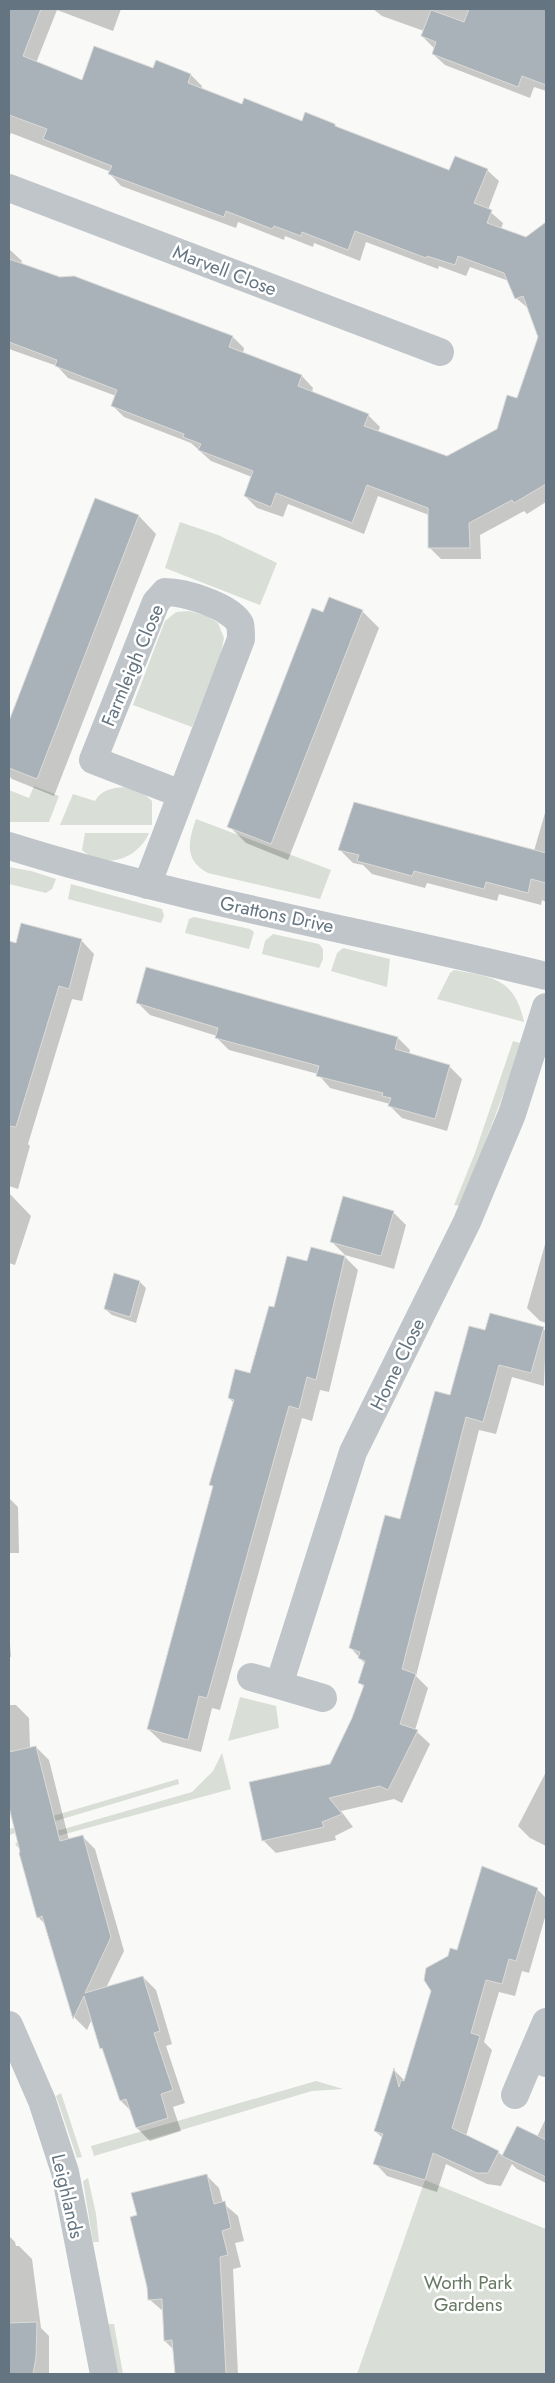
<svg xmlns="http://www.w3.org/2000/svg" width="555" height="2383" font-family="Jost,sans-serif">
<rect width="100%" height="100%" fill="#f9f9f7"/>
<path fill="#d9ded6" d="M180,522L218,535L277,563L260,605L165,568Z
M189,611L207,616L218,623L224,638L221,654L192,727L133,705L165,621L176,612Z
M34,786L59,796L49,822H9V790L29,798Z
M124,787L142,792L152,801V825H60L73,794L95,801C101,790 112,788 124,787Z
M196,819L331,870L320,899L208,873C184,860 188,842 196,819Z
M85,833H149C137,860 105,870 82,850Z
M9,867L31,871L56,879L52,889L46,893L9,884Z
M71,884L162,909L164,916L161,923L68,899Z
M194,917L250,929L254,932L249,949L185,933L189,919Z
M273,934L319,944L323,949V959L319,968L262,954L265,941Z
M343,948L390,959L387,987L331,971L337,953Z
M454,970C492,977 515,978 524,1022L437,999L450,973Z
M513,1041L520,1043L509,1079L461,1206L454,1205L475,1153Z
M240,1697L276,1706L279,1728L228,1741Z
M222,1753L231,1789L17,1847L15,1843L192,1792L213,1771Z
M178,1779L179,1784L9,1835V1829Z
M316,2081L343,2089L312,2091L94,2156L91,2146Z
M61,2093L82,2157L77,2158L56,2096Z
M88,2178L96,2214L99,2242H93L83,2181Z
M425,2180L546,2229V2374H357Z
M108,2324H114L123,2374H116Z"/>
<path fill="#0003" d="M9,9H121L113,31L57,10L36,63L82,81L154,70L191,75L202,86L201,90L243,106L303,122L335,125L338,129L450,171L487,170L499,181L488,210L503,223L501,229L526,239L546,224V502L527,514L524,511L480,535L481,559H441L429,547V515L378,496L364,534L288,504L283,517L257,508L245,496L252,477L211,461L191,443L124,417L112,405L116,396L68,378L57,366L9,349V249L22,261L21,264L233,337L244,348L243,353L302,376L313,388L312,392L368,415L380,427L378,432L448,458L498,429L518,400L540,337L529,309L516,298L509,281L470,267L466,276L439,266L438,269L366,242L360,261L314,243L313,247L285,236L284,240L238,222L236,228L121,186L110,174L111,172L11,133L9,138Z
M373,9H546V91L534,87L530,98L445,65L433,54L434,48L422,36L424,31L382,16Z
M96,499L139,516L156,534L54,796L12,779L9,776V725Z
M362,611L379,628L288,860L246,843L229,826L324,614Z
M545,813L546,902L542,900L541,905L499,894L497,901L427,883L425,888L372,874L363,865L353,863L340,850L534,851Z
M81,940L94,954L82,1001L72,999L28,1144L30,1146L18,1189L9,1186V943L17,945Z
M138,1003L398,1038L410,1050L409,1055L450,1067L462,1079L447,1131L402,1118L390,1106V1104L330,1088L318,1074L229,1050L217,1038V1036L150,1015Z
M9,1193L31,1216L15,1265L9,1263Z
M393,1212L406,1225L394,1269L345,1255L332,1242Z
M546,1241V1323L540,1321L527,1308Z
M312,1248L345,1257L358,1270L329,1392L320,1390L312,1421L302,1418L220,1710L212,1708L201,1752L162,1742L148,1729L214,1487L211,1484L234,1403L229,1398L251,1374L275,1309L308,1263Z
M140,1282L146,1288L136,1323L112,1315L105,1309Z
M543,1328L546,1332L544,1386L512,1377L496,1434L479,1430L416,1676L428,1688L415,1730L430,1744L402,1803L394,1799L341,1811L353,1827L335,1836L336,1840L276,1853L263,1840L331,1766L353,1719L364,1687L359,1682L365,1664L351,1648L451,1397L486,1332Z
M9,1498L18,1507L19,1553H9Z
M9,1631L11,1657H9Z
M9,1683V1705H16L29,1718L30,1748L36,1747L49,1760L69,1840L82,1836L95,1849L124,1951L106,1988L143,1977L156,1990L172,2044L166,2046L185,2103L173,2107L181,2131L150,2141L137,2128L131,2111L121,2101L92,2019L87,2030L75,2018L47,1926L38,1917L9,1802Z
M546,1772V1846L530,1838L518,1826Z
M537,1889L546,1898V1914L529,1973L522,1971L515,1996L499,1992L484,2042L492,2050L466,2136L498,2152L504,2157L517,2128L537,2137L546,2118V2183L517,2169L512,2164L501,2186L487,2184L446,2164L437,2192L387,2176L375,2163L383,2138L375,2131L395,2071L405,2081L458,1952Z
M206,2175L219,2188L223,2203L238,2216L244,2241L235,2243L241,2267L233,2269L238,2374H176L174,2350L165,2341L164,2312L149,2299L138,2216Z
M9,2236L15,2242L16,2246H19L32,2259L41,2328L49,2336V2374H9Z"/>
<path fill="#a9b2b8" stroke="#dbdbd9" d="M9,9H41L23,56L82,80L94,46L153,68L156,60L191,74L188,83L242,104L244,98L302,121L305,112L335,124V126L449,170L455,156L488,169L474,203L492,210L487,223L526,237L546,222V484L514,503L512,500L469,523L470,548H428V508L367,485L352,523L276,493L271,507L244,496L253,471L198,450L201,444L183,437L184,434L111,406L117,390L55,366L57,360L9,342V259L60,277L74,276L233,336L229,347L302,375L298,386L369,414L364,426L447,456L497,429L507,395L517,398L538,337L523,296L515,299L504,273L458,256L455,265L427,256L426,258L355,231L348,250L302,232L301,236L274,226L272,229L226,211L224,217L108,174L112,166L43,139L47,129L9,115Z
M469,9H546V85L522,76L518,87L432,54L436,42L421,36L431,10L464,22Z
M95,498L139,515L37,779L9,768V721Z
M329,597L363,610L271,844L227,827L312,608L323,612Z
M354,802L546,853V883L531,879L528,893L486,882L484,889L414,871L412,876L357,861L359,855L338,850Z
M21,923L82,939L69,989L59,986L16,1127L9,1126V941L16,943Z
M146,967L398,1037L395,1049L450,1065L435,1119L388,1106L391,1098L382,1096L383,1093L316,1076L319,1066L215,1038L218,1028L136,1003Z
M343,1196L394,1211L381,1256L330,1242Z
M311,1247L345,1256L316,1380L307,1377L299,1409L289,1406L207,1698L199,1696L188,1740L147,1729L213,1486L209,1485L234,1400L228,1398L235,1369L250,1373L269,1306L274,1307L287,1256L307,1261Z
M114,1273L140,1281L130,1317L104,1309Z
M490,1313L544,1327L531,1373L499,1365L483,1422L466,1417L402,1669L416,1674L400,1724L418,1730L388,1790L380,1786L329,1798L342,1814L322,1822L324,1827L262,1841L249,1782L330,1764L352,1718L364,1685L358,1683L365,1661L358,1658L360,1652L349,1648L385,1515L400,1519L435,1391L450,1395L469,1326L485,1330Z
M36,1746L60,1841L83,1835L111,1937L85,1993L143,1976L160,2031L154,2033L173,2090L161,2094L168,2118L136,2128L126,2099L120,2101L102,2048L100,2049L84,1996L73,2019L42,1916L37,1918L19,1853L20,1852L9,1807V1752Z
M482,1866L538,1888L516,1961L509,1959L502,1984L486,1980L471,2033L480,2036L452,2128L499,2151L488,2173H477L433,2153L425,2180L373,2164L383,2134L374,2131L394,2068L399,2087L401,2080L404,2081L431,1991L424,1980L426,1968L448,1956L450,1948L457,1950Z
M517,2126L546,2140V2177L502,2156Z
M207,2174L214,2204L225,2201L231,2228L222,2231L228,2255L220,2257L226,2374H175L172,2340L164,2341L162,2299L148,2300L147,2287L130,2217L137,2215L131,2193Z
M37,2322L36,2357L33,2374H9V2323Z"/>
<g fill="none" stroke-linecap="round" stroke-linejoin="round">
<path stroke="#c0c5c9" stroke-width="28" d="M9,188L440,352
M9,846C185,901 367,932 546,976
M147,885L241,639C241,635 241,628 240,624C231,606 184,592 165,592L156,602L93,760L181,794
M251,1677L279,1685
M323,1698L279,1685L353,1452L467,1222L512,1114L546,1007
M546,2022L531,2057L546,2063
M9,2025L42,2101L65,2172L104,2374
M515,2095L531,2057"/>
</g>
<g text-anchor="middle" stroke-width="5" stroke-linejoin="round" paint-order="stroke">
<g font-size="19" fill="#647581" stroke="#fff">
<text transform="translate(225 270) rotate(21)" y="7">Marvell Close</text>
<text transform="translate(132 665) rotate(-67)" y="7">Farmleigh Close</text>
<text transform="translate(277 914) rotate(12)" y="7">Grattons Drive</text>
<text transform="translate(397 1364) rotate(-64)" y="7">Home Close</text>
<text transform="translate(68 2196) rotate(77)" y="7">Leighlands</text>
</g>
<g font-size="19" fill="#677963" stroke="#fff">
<text x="468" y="2289">Worth Park<tspan x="468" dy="22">Gardens</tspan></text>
</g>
</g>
<rect width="555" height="2383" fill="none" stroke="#647581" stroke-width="20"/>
</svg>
